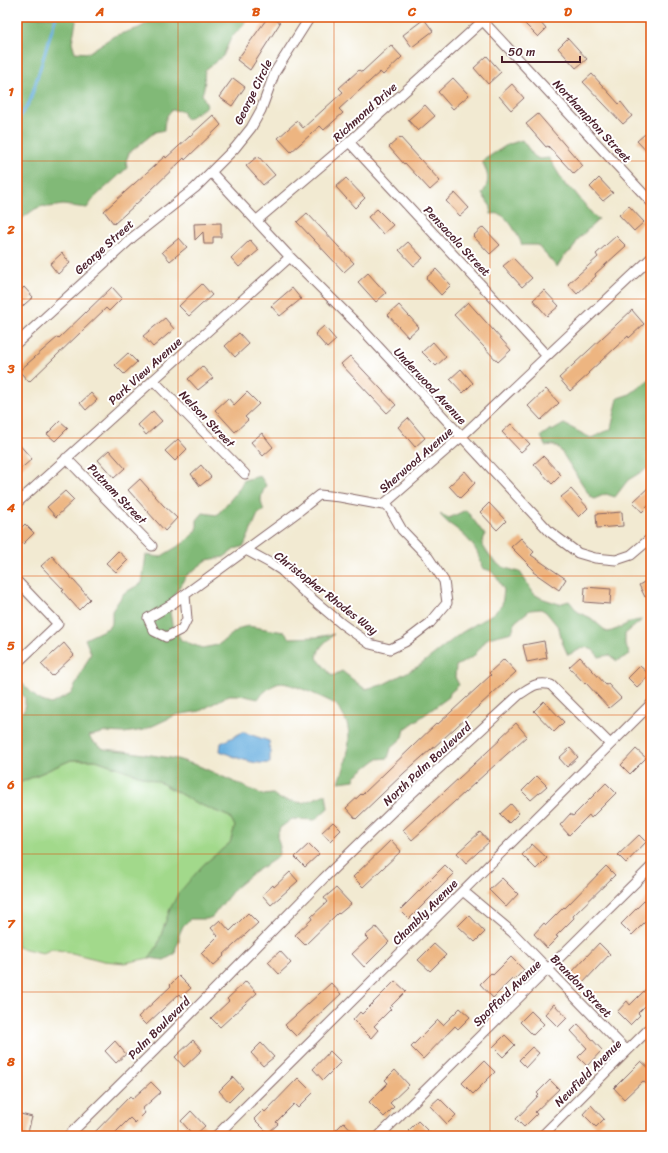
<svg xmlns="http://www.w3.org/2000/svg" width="668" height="1153" font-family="Sriracha,sans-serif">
<rect width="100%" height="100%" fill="#fff"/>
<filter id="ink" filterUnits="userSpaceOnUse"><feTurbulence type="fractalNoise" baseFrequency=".025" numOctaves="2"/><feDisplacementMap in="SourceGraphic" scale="8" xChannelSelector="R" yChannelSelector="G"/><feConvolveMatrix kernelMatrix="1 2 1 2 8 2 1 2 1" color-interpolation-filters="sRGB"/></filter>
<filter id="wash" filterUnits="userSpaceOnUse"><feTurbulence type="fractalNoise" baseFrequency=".012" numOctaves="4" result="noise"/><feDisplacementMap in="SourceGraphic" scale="16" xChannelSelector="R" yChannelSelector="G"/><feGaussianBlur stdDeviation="0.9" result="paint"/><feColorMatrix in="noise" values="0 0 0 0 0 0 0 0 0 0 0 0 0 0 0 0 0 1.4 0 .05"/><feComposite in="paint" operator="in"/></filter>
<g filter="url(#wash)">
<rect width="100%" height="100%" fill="#f2ead2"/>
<path fill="#a2d98b" stroke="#767c5b" d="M71,760H96L161,783L196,803L230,817L235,826L230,843L203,865L170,909L157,947L149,958L125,963L104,961L64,951L52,949L43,953L17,947V784Z"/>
<path fill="#81b977" stroke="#666c51" d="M17,17H77L72,42L75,52L88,53L114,36L139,28L158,17H247L243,26L231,38L223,56L205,70C203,80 207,83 202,94L207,106L186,120L182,111L172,110C166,115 164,122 164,130L155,132L129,153L126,161L127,168L94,198L87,208L63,205L49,207L43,206L35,209L17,222Z
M522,140L534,156L539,159L549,158L566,186L573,190L594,216L599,219L579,238L572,250L564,256L557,267L537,245H522C519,237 508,215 498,214C496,213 494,214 491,214V207L482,194C491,181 488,174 482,161L507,145Z
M651,378V462L648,468L628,480L615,497L606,494L594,499L590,496L559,448L553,445L545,446L541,436L551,429L552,431L564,424L591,438L611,429L618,398L630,394Z
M260,476L266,485C261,495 259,500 264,510L258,514L244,546L235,549L224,557L207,560L186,576L173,597L170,612L172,624L181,640L202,648L218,645L240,628L248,626L284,632L290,638L317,637L334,634C326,643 319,644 317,658L332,676L342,671L365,689L382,685L419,666L461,633L494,613L502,605L504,590L497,578L491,571L482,568C480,552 471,541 459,531C451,524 447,524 440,514L449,518L466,510L485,535L482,544C493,563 498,567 520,572L534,594L541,598L559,604L569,601L578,612L591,618L607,632C621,630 627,620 642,620L625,634V645L630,654L617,661L609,655L599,657L593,650L585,647L568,655L562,642L559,628L546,612L541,609L530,610L515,622L512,632L488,638L473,657L456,666L455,677L459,685L450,693L449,697L405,729L403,737L391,748L388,758L377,759L355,776L354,780L339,782C346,765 354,736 345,719C343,715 339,707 335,704C327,699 289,682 280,683C272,685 263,692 258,699L240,695H229L200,711L176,715L144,730L124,733L106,732L89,736L93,742L104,749L124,751L177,759L199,766L263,795L273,794L280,799L303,803L326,794L328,808L315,820L292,819L280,828L277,836L280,847L278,857L252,874L235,888L212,917L207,919H190L183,926L179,935V942L176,947L175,954L164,960L149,958L157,947L170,909L178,894L203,865L230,843L235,826L230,817L196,803L161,783L96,760H71L17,784V717L25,709V698L17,688V678L39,700L51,704L71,694L91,653L85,639L108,628L112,623V611L124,593L142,583L146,555L160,557L185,542L197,530V520L203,513L217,515L237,492L244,480Z"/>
<path fill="#6ab0e0" stroke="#5a6886" d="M243,732L269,741L270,748V763C252,765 235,757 220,751L221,743Z"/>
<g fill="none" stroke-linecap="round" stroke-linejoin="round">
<path stroke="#6ab0e0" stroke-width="3" d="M17,122L30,101L56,17"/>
</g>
<g id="blocks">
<path fill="#edb581" d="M268,17H272L280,23L250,70L237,60Z
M518,17H546L540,22L546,29L538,37Z
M424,19L433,31L412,47L403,35Z
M568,38L587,59L576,68L558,48Z
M391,45L402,57L383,75L380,72L339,109L343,113L324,130L320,126L291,152L278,138L297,121L303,128L343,92L339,88L359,70L362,72Z
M487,56L501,72L488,84L474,68Z
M592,74L619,104L621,102L632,116L623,124L583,82Z
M233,78L245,87L232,106L219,97Z
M453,78L469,95L453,109L438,92Z
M512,84L524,98L511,110L499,96Z
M425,105L435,116L418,131L408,120Z
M538,114L583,166L574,174L548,146L546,147L526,124Z
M213,115L221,125L185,160L184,158L146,195L114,224L104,211L165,156L166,158Z
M645,134L651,141V156L637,141Z
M400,137L440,181L430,190L405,163L404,164L389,147Z
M258,156L275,175L263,185L246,166Z
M346,178L365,198L355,208L336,187Z
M599,178L613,193L603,201L590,187Z
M455,193L469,208L460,216L446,201Z
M629,206L644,222L634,231L619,215Z
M377,209L393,225L383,234L368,217Z
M307,213L354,263L344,272L297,222Z
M221,223V237H213V244H204L203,232L195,240L194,224Z
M483,227L500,245L490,254L473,236Z
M616,236L626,246L595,274L596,276L577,294L568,284L598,257L596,254Z
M179,238L187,247L170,261L162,252Z
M250,240L259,250L239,267L231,258Z
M408,242L423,258L414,266L399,250Z
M62,253L70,263L58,274L50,264Z
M513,258L532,278L522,287L503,266Z
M436,269L451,285L441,295L426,278Z
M368,273L386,293L376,302L358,282Z
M202,284L212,295L189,316L179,306Z
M24,287L33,297L17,311V294Z
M112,287L122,298L109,311L106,308L29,382L19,371L58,337L59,338Z
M292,288L301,299L280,316L271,306Z
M544,290L559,306L547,316L533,300Z
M468,302L511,350L498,362L454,315Z
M399,305L419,327L408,337L388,315Z
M632,310L644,324L629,338L628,336L588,373L589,374L570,391L559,378Z
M165,318L174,329L153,347L143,336Z
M324,326L336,340L327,348L315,334Z
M239,333L249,344L235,357L225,346Z
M433,342L446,357L436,366L422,352Z
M128,353L137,362L124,374L115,365Z
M350,356L396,405L387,413L341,364Z
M202,366L213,378L198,390L188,379Z
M461,369L473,383L463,393L450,379Z
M546,389L559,403L541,420L528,406Z
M247,392L259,404L245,417L248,420L235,432L215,410L228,398L234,405Z
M91,393L97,400L86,410L80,403Z
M153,411L162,421L146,435L138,425Z
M408,418L425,438L415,447L398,427Z
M60,421L68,428L55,441L47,434Z
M511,424L530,444L521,452L502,432Z
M262,433L273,447L263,456L251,442Z
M178,439L187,449L175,461L165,451Z
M17,442L32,459L17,472Z
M109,450L125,468L114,478L98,460Z
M543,456L561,475L552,484L534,464Z
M201,465L211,477L200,486L191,474Z
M465,471L475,483L460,498L449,486Z
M140,479L163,505L177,518L165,531L128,490Z
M651,485V503L642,512L633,502Z
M571,489L588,508L579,517L561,497Z
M65,491L74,500L56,517L47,507Z
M489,503L506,521L497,530L480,512Z
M622,512L623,526L597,528L596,514Z
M25,524L34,533L23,544L17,538V532Z
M521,538L534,552L531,555L566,579L559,590L533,572L534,570L511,547Z
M118,551L128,560L116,572L106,563Z
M52,556L90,599L79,610L62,591L64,590L41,566Z
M651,578V594L645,597L639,585Z
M585,587L611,589L610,604L584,602Z
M544,641L547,658L527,662L523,645Z
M64,643L74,655L52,676L41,664Z
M580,657L606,685L608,684L621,698L609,708L586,683L585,684L569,667Z
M504,659L516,672L431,750V749L404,773L356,819L346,808L361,794L362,795L437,723L438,724L491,675L489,673Z
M640,666L650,675L637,687L628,678Z
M544,701L564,722L554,732L534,711Z
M516,723L527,736L412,840L403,830L501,739L500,738Z
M570,748L578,757L567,767L559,758Z
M636,749L646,758L630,774L621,765Z
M537,776L547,786L531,800L522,791Z
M606,783L616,793L591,818L589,815L569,835L560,825L570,814L573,816Z
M511,804L519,813L509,823L500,814Z
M333,822L341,830L330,841L322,832Z
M480,832L489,842L466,863L457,853Z
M639,835L646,842L626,863L618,855Z
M391,840L401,851L363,887L353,877Z
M309,844L319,854L305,867L295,857Z
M532,844L547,858L536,869L522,855Z
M445,865L454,874L409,919L400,910Z
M606,866L615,875L573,916L574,918L556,936L558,937L547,948L534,934L544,923L546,925L564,907L565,908Z
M290,872L298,881L271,905L262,895L273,885L274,887Z
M502,878L518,894L506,907L489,890Z
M336,888L351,904L339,914L338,913L305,945L295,935L312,919L311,917L327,902L324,898Z
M651,894V916L632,935L621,924Z
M248,913L258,923L223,955L224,956L213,966L201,953L218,936L211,928L220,920L230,931Z
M469,915L485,932L475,942L458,926Z
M376,927L389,942L364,967L352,954L368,939L365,936Z
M599,943L610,954L582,984L571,973Z
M434,944L446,955L430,971L418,960Z
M280,951L291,963L279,974L268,962Z
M511,957L524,970L514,980L513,978L493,998L480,984L491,973L493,975Z
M179,976L191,988L181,997L179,994L146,1025L138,1017L171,986L170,985Z
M246,981L257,993L220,1027L211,1018L229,1001L227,999Z
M395,981L406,991L389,1008L391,1009L374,1026L378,1030L371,1038L353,1020L360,1012L362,1014Z
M331,983L341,994L296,1036L285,1025Z
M646,989L651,993V1000L638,1013L640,1015L630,1025L617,1012L627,1001L630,1005Z
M554,1004L567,1018L558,1027L545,1014Z
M460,1008L470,1017L458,1029L455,1026L423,1059L411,1047L438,1020L443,1025Z
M531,1011L544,1024L533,1035L520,1022Z
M578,1024L602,1050L587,1066L578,1057L587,1048L571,1031Z
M505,1035L515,1045L503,1057L493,1047Z
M193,1040L202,1050L184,1067L175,1057Z
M115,1041L126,1054L116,1063L105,1051Z
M261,1043L274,1057L263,1066L251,1053Z
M532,1047L539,1053L526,1067L519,1060Z
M330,1051L341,1062L323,1080L313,1069Z
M484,1061L495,1072L473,1094L462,1083Z
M641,1061L651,1070V1088L643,1081L624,1099L614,1088Z
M395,1070L409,1085L390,1103L394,1107L384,1117L369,1102L388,1083L385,1080Z
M233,1077L243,1088L229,1102L219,1091Z
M298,1078L313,1093L298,1108L294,1104L276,1122L278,1124L268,1133L254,1119L263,1110L265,1112Z
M550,1080L559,1089L535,1112L537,1114L524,1127L516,1119L539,1095L537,1093Z
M151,1082L161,1092L142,1109L145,1113L135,1123L130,1118L112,1136H91L130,1096L132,1099Z
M439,1098L456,1115L447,1124L430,1106Z
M591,1105L604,1119L596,1127L583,1114Z
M191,1111L205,1126L194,1136L181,1121Z
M17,1113L32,1117L27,1136H17Z
M418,1121L433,1136H413L408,1131Z
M344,1122L357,1136H330Z"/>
</g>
</g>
<g filter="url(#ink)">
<use href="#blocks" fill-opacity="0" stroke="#856665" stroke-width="1"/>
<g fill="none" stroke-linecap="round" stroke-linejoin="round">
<defs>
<path id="minor" d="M483,21L651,202
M349,142L547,356
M211,172L290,257L361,328L550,532L578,553L595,558L616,560L631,555L651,538
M256,221L349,142L487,17
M17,343L133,237L195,188L235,148L251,128L261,110L275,72L310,17
M153,380L245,474
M66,458L152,546
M17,503L290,257
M246,550L270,563L281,570L304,592L342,624L370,644L390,649L405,642L430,623L447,603L444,581L428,557L402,530L386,502
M17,581L58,624L17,663
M185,595L187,619L182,629L166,637L154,631L148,618L172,604L299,511L319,495L340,497L383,505L461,437L651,258
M463,891L512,932L627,1051
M68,1136L156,1049L323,879L397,807L520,694C531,687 538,681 551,685L610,744
M216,1136L651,704
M379,1136L651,867
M542,1136L651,1027"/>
</defs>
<use href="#minor" stroke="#856665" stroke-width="11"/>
<use href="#minor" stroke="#fff" stroke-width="9"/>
</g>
</g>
<path fill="none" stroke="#e0560e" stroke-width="1" stroke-opacity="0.55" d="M178,17V1136M334,17V1136M490,17V1136M17,161H651M17,299H651M17,438H651M17,576H651M17,715H651M17,854H651M17,992H651"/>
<g text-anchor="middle" stroke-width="4" stroke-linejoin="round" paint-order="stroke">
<g font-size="12" fill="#4a1f2b" stroke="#fff">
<text transform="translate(253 92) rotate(-64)" y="4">George Circle</text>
<text transform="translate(365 112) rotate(-42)" y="4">Richmond Drive</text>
<text transform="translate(592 121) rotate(47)" y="4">Northampton Street</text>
<text transform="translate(457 241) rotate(47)" y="4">Pensacola Street</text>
<text transform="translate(104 247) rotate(-42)" y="4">George Street</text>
<text transform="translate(145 371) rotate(-42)" y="4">Park View Avenue</text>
<text transform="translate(430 386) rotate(47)" y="4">Underwood Avenue</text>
<text transform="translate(207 419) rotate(46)" y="4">Nelson Street</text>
<text transform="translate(416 460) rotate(-41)" y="4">Sherwood Avenue</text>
<text transform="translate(117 494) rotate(46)" y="4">Putnam Street</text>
<text transform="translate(326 593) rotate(38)" y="4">Christopher Rhodes Way</text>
<text transform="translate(427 764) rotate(-43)" y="4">North Palm Boulevard</text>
<text transform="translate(425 912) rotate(-45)" y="4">Chambly Avenue</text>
<text transform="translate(581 986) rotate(46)" y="4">Brandon Street</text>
<text transform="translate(507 993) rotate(-44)" y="4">Spofford Avenue</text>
<text transform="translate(159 1028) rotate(-45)" y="4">Palm Boulevard</text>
<text transform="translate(588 1073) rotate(-45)" y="4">Newfield Avenue</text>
</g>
</g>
<rect width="668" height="1153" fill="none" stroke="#fff" stroke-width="44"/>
<path d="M502 56v6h78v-6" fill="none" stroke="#4a1f2b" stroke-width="2"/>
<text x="508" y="56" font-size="12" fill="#4a1f2b" stroke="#ffffff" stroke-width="3" paint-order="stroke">50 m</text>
<rect x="22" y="22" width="624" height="1109" fill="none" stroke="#e0560e" stroke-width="1.5"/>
<g font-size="13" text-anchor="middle" font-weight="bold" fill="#e0560e">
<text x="100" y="16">A</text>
<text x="256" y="16">B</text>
<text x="412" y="16">C</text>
<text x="568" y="16">D</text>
<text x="11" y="96">1</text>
<text x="11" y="234">2</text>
<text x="11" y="373">3</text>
<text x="11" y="512">4</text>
<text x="11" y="650">5</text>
<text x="11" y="789">6</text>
<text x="11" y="928">7</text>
<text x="11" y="1066">8</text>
</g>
</svg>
